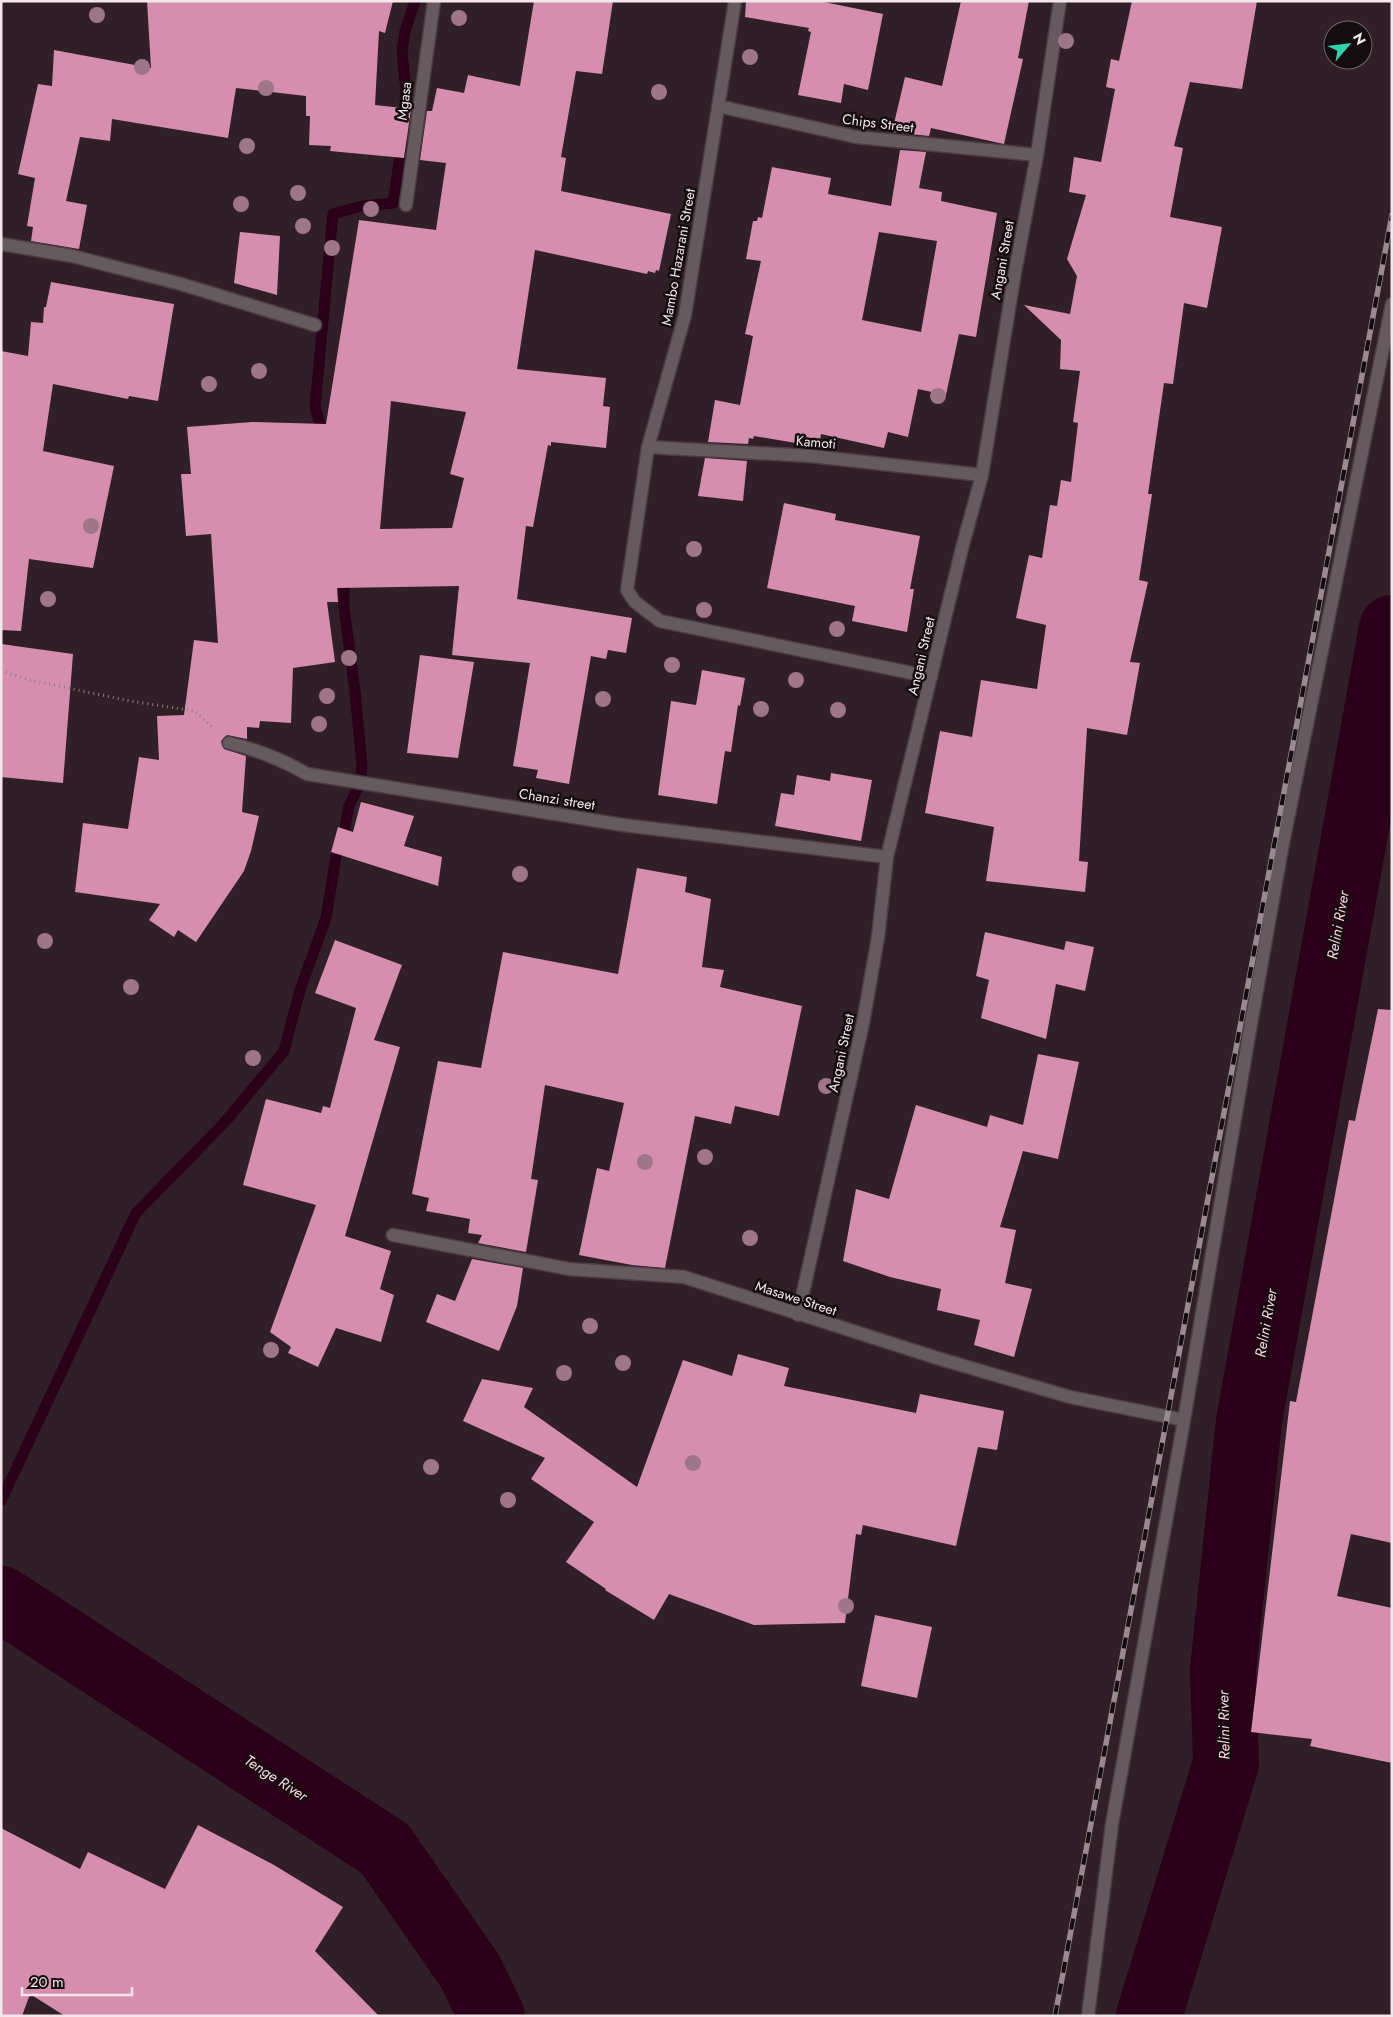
<svg xmlns="http://www.w3.org/2000/svg" width="1393" height="2017" font-family="Jost,sans-serif">
<rect width="100%" height="100%" fill="#311f27"/>
<g fill="none" stroke-linecap="round" stroke-linejoin="round">
<path stroke="#2a0118" stroke-width="11" d="M404,122L406,91L402,51L405,31L415,1
M324,437L315,407L333,214L362,206L393,203L402,143
M1,1501L136,1213L224,1123L284,1051L300,990L326,918L337,850L345,827L349,806L360,783L362,766L355,691L344,607V573"/>
<path stroke="#2a0118" stroke-width="66" d="M1,1599L385,1849L470,1971L492,2016
M1149,2016L1226,1763L1223,1669L1249,1421L1392,628"/>
</g>
<path fill="#d68eaf" fill-rule="evenodd" d="M147,1H393L385,33L379,31L375,105L411,109L404,158L330,151L331,146L309,145L310,116H306V96L236,88L228,138L112,119L110,141L80,137L66,201L87,205L79,249L31,241L33,227L27,226L35,178L18,174L38,84L52,86L54,50L151,68Z
M534,1H613L602,74L576,71L561,157L566,158L561,191L671,214L659,271L656,270L655,273L648,271L647,274L535,250L517,369L606,378L603,406L610,407L606,448L551,442V446L548,445L533,527L526,526L517,599L632,618L626,653L608,650L606,659L591,656L569,784L536,778L538,770L513,766L530,663L452,655L459,586L337,588L338,602H327L335,662L293,668L291,723L260,721L259,728L247,727V739L227,735L221,741L224,749L246,756L242,812L259,816L251,851L244,871L196,942L178,930L174,937L149,920L160,904L75,892L83,823L128,829L139,757L159,760L157,716L184,715L194,640L218,643L211,534L186,536L181,474H191L187,427L252,422L326,424L359,220L436,230L446,163L420,160L427,111H432L437,88L464,93L468,75L520,86ZM391,401L466,412L450,474L464,478L452,528L380,529Z
M746,1H819L883,14L868,90L844,84L841,103L798,95L811,32L808,31L809,28L745,17Z
M961,1H1029L1018,58L1023,59L1004,144L931,128L929,136L892,132L905,77L942,86Z
M1132,1H1257L1242,89L1190,82L1174,146L1183,148L1170,217L1222,227L1207,308L1184,303L1173,384L1164,383L1148,494H1152L1139,580L1148,582L1130,662L1140,663L1127,735L1087,728L1079,861L1088,862L1085,892L986,881L994,827L925,813L940,731L972,737L981,680L1037,689L1046,625L1016,618L1029,555L1042,558L1050,505L1057,506L1061,480L1071,482L1078,423L1073,422L1080,371L1060,369L1061,340L1024,305L1070,314L1077,276L1067,259L1086,195L1069,192L1074,157L1101,162L1115,89L1106,87L1111,59L1119,61Z
M900,150L926,152L919,188L942,192L941,201L997,213L976,337L959,334L946,395L918,389L908,437L888,432L884,448L821,434L819,447L754,436L753,439L749,438L748,444L708,442L715,400L740,405L753,336L745,334L761,261L746,259L753,221H757L758,217L762,218L772,167L831,178L828,194L891,206ZM879,232L937,241L921,332L862,320Z
M240,232L280,236L277,295L234,283Z
M51,282L174,304L158,401L129,396L128,399L53,384L43,451L114,466L93,568L29,559L21,631L1,630V351L28,356L31,322L43,323L44,307H46Z
M705,458L747,461L743,501L698,496Z
M784,503L836,514L835,520L920,536L910,589H914L907,632L852,621L855,606L767,588Z
M1,644L73,654L63,783L1,777Z
M420,655L474,662L458,758L407,753Z
M702,670L745,678L740,706L738,705L731,752L725,751L717,804L658,795L671,701L696,705Z
M831,773L872,780L861,841L775,826L781,793L794,795L797,775L830,781Z
M361,802L414,816L404,846L442,857L438,886L331,852L338,827L353,832Z
M637,868L687,877L685,892L711,899L702,967L724,970L720,987L802,1006L779,1116L735,1106L731,1124L695,1116L665,1268L632,1265L579,1255L597,1168L609,1171L624,1103L545,1085L531,1179L538,1180L526,1252L478,1243L482,1235L468,1233L470,1219L426,1211L429,1198L412,1194L438,1061L481,1068L503,952L618,974Z
M985,932L1064,950L1066,941L1094,947L1085,991L1056,984L1046,1039L981,1018L989,980L976,976Z
M335,940L402,965L374,1040L400,1047L345,1236L391,1251L380,1289L394,1295L381,1342L336,1328L318,1367L288,1353L291,1347L270,1332L316,1205L243,1185L266,1099L321,1113L323,1106L330,1108L356,1008L315,993Z
M1378,1009L1392,1010V1543L1351,1534L1337,1596L1392,1608V1763L1310,1746L1312,1739L1251,1732L1290,1401L1296,1402L1349,1120L1355,1121Z
M1038,1054L1079,1062L1058,1159L1023,1151L1000,1227L1016,1230L1005,1283L1032,1289L1014,1357L974,1345L980,1320L937,1310L941,1289L890,1277L843,1261L856,1189L889,1199L916,1105L987,1127L990,1115L1023,1125Z
M472,1259L523,1268L517,1306L499,1351L426,1322L437,1294L455,1301Z
M738,1354L789,1368L784,1386L916,1413L920,1394L1004,1411L997,1450L978,1447L956,1546L863,1525L861,1535L856,1534L845,1623L754,1625L669,1594L654,1620L605,1590L606,1589L566,1562L594,1522L531,1479L545,1458L463,1421L482,1379L533,1388L524,1407L637,1487L683,1360L732,1376Z
M875,1615L932,1627L917,1698L861,1686Z
M198,1825L274,1865L343,1907L315,1951L379,2016H65L30,1994L22,2016H1V1828L80,1869L88,1852L165,1889Z"/>
<g fill="none" stroke-linecap="round" stroke-linejoin="round">
<defs>
<path id="minor" d="M735,1L685,315L648,447L627,590L635,602L660,621L931,677
M718,106L856,137L1037,155
M406,205L434,1
M1,244L72,256L181,284L315,325
M648,447L811,456L982,475
M229,743C258,750 281,759 307,774L623,825L887,857
M393,1235L569,1269L684,1277L937,1358L1070,1397L1184,1420
M798,1315L863,1023L878,937L887,857L962,548L982,475L1015,272L1037,155L1060,1
M1088,2016L1112,1824L1184,1420L1249,1035L1282,848L1392,304"/>
</defs>
<use href="#minor" stroke="#4c3b43" stroke-width="15"/>
<path stroke="#8e7e85" stroke-width="3" stroke-dasharray="1 4" stroke-linecap="butt" d="M1,671L30,680L130,701L195,711L212,727"/>
<use href="#minor" stroke="#655b5f" stroke-width="12"/>
<defs>
<path id="rail" d="M1055,2016L1392,215"/>
</defs>
<use href="#rail" stroke="#998990" stroke-width="5.5"/>
<use href="#rail" stroke="#140c0f" stroke-width="4" stroke-dasharray="11" stroke-linecap="butt"/>
</g>
<g fill="#9f7688">
<circle cx="97" cy="15" r="8"/>
<circle cx="459" cy="18" r="8"/>
<circle cx="1066" cy="41" r="8"/>
<circle cx="750" cy="57" r="8"/>
<circle cx="142" cy="67" r="8"/>
<circle cx="266" cy="88" r="8"/>
<circle cx="659" cy="92" r="8"/>
<circle cx="247" cy="146" r="8"/>
<circle cx="298" cy="193" r="8"/>
<circle cx="241" cy="204" r="8"/>
<circle cx="371" cy="209" r="8"/>
<circle cx="303" cy="226" r="8"/>
<circle cx="332" cy="248" r="8"/>
<circle cx="259" cy="371" r="8"/>
<circle cx="209" cy="384" r="8"/>
<circle cx="938" cy="396" r="8"/>
<circle cx="91" cy="526" r="8"/>
<circle cx="694" cy="549" r="8"/>
<circle cx="48" cy="599" r="8"/>
<circle cx="704" cy="610" r="8"/>
<circle cx="837" cy="629" r="8"/>
<circle cx="349" cy="658" r="8"/>
<circle cx="672" cy="665" r="8"/>
<circle cx="796" cy="680" r="8"/>
<circle cx="327" cy="696" r="8"/>
<circle cx="603" cy="699" r="8"/>
<circle cx="761" cy="709" r="8"/>
<circle cx="838" cy="710" r="8"/>
<circle cx="319" cy="724" r="8"/>
<circle cx="520" cy="874" r="8"/>
<circle cx="45" cy="941" r="8"/>
<circle cx="131" cy="987" r="8"/>
<circle cx="253" cy="1058" r="8"/>
<circle cx="826" cy="1086" r="8"/>
<circle cx="705" cy="1157" r="8"/>
<circle cx="645" cy="1162" r="8"/>
<circle cx="750" cy="1238" r="8"/>
<circle cx="590" cy="1326" r="8"/>
<circle cx="271" cy="1350" r="8"/>
<circle cx="623" cy="1363" r="8"/>
<circle cx="564" cy="1373" r="8"/>
<circle cx="693" cy="1463" r="8"/>
<circle cx="431" cy="1467" r="8"/>
<circle cx="508" cy="1500" r="8"/>
<circle cx="846" cy="1606" r="8"/>
</g>
<g text-anchor="middle" stroke-width="5" stroke-linejoin="round" paint-order="stroke">
<g font-size="14" fill="#f4e7ec" stroke="#140c0f">
<text transform="translate(404 101) rotate(-83)" y="5">Mgasa</text>
<text transform="translate(878 123) rotate(7)" y="5">Chips Street</text>
<text transform="translate(678 257) rotate(-80)" y="5">Mambo Hazarani Street</text>
<text transform="translate(1002 260) rotate(-80)" y="5">Angani Street</text>
<text transform="translate(816 442) rotate(5)" y="5">Kamoti</text>
<text transform="translate(921 656) rotate(-77)" y="5">Angani Street</text>
<text transform="translate(557 799) rotate(9)" y="5">Chanzi street</text>
<text transform="translate(841 1053) rotate(-78)" y="5">Angani Street</text>
<text transform="translate(796 1298) rotate(18)" y="5">Masawe Street</text>
</g>
<g font-size="15" font-style="italic" fill="#fcd3e4" stroke="#140c0f">
<text transform="translate(1338 925) rotate(-80)" y="5">Relini River</text>
<text transform="translate(1266 1323) rotate(-80)" y="5">Relini River</text>
<text transform="translate(1224 1725) rotate(-91)" y="5">Relini River</text>
<text transform="translate(276 1778) rotate(33)" y="5">Tenge River</text>
</g>
</g>
<rect width="1393" height="2017" fill="none" stroke="#f4e7ec" stroke-width="5"/>
<g transform="translate(1348 45) rotate(62)"><circle r="24" fill="#140c0f" stroke="#6e6467"/>
<path d="M0-4L9 19L0 12L-9 19Z" fill="#2ed4aa"/>
<text y="-8" font-size="14" font-weight="bold" text-anchor="middle" fill="#f4e7ec">N</text>
</g>
<path d="M22 1987v8h110v-8" fill="none" stroke="#f4e7ec" stroke-width="2.5"/>
<text x="30" y="1987" font-size="15" fill="#f4e7ec" stroke="#140c0f" stroke-width="4" paint-order="stroke">20 m</text>
</svg>
